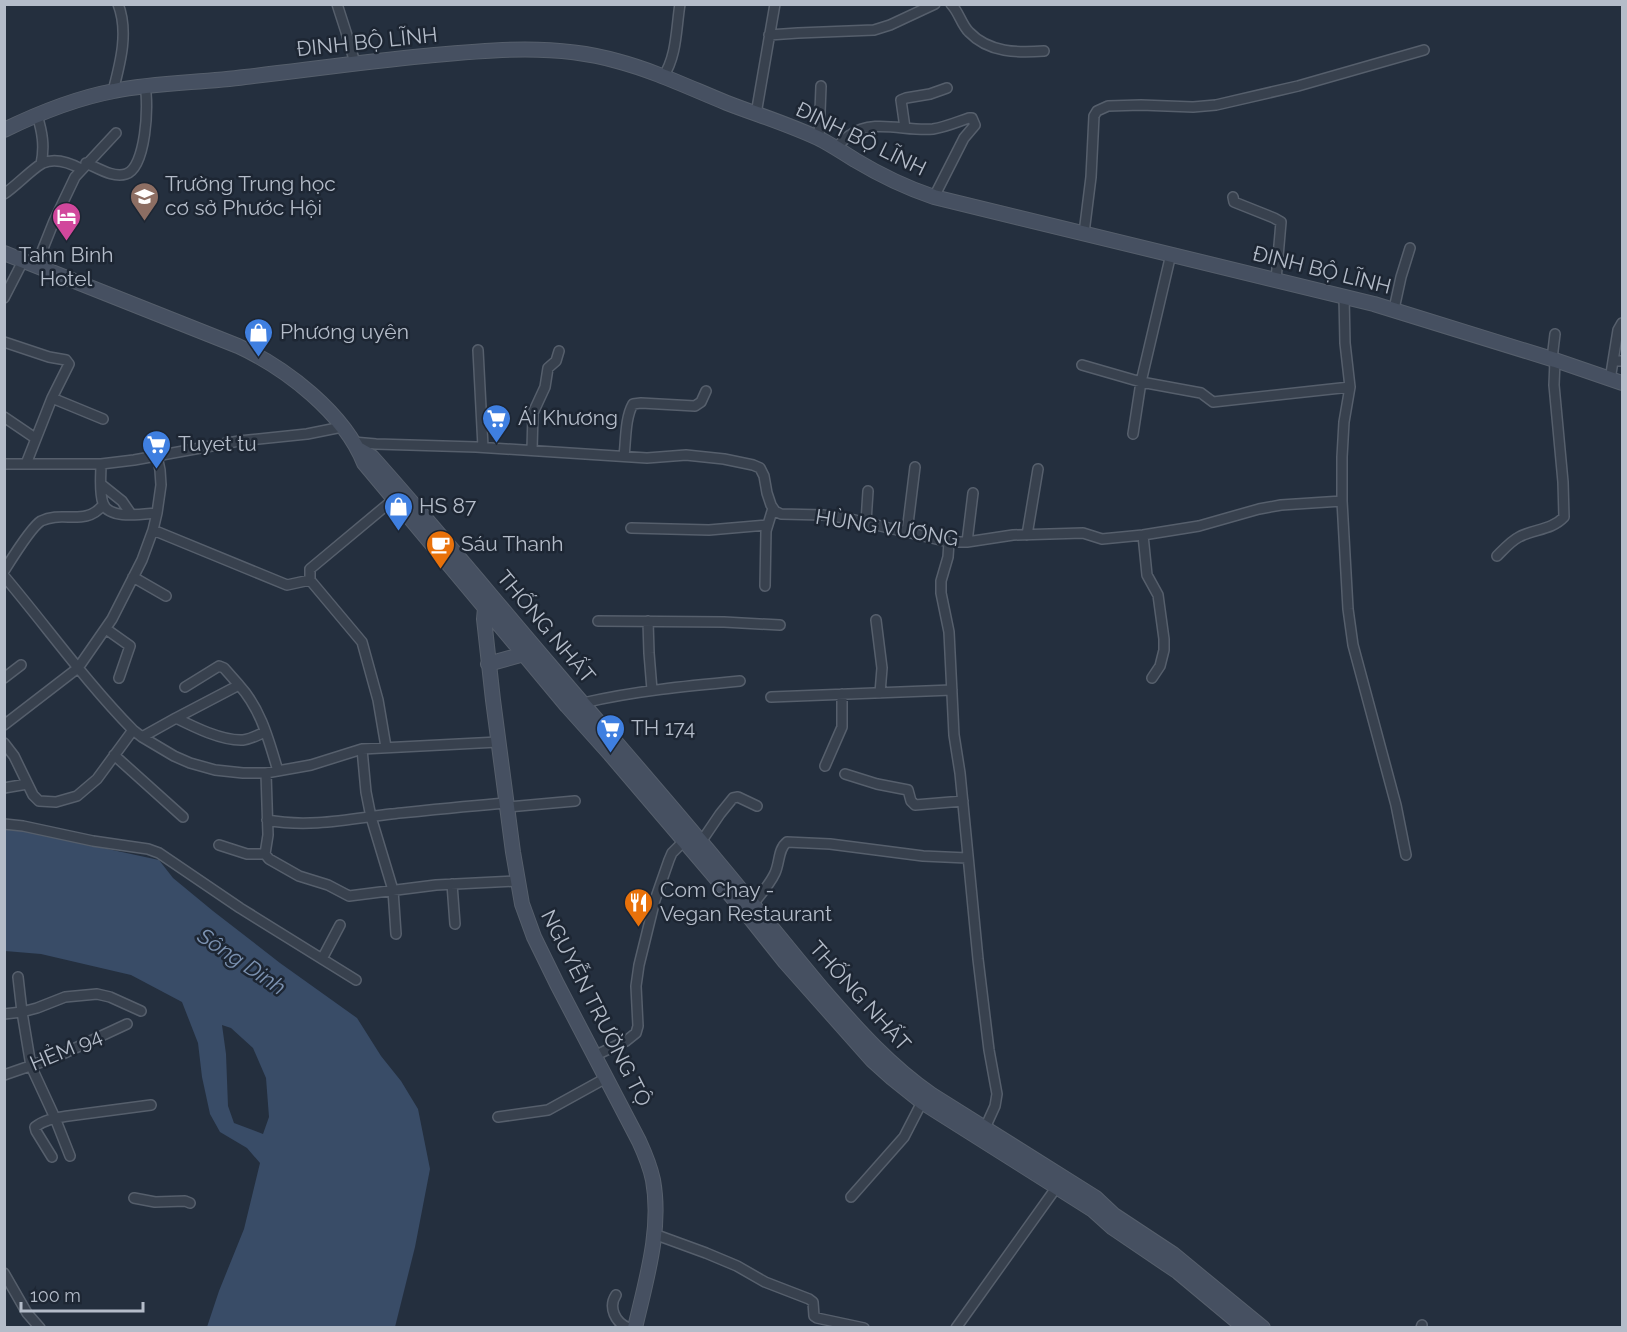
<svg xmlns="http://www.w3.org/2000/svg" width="1627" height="1332" font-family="Raleway,sans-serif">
<rect width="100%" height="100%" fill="#242f3e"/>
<path fill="#394c67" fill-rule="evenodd" d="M4,828H10L159,860L173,878L213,911L280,963L357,1018L381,1056L401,1081L418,1109L430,1169L415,1247L395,1327H207L219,1291L244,1229L260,1163L247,1148L220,1132L210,1114L202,1077L198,1043L182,1002L131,975L41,954L5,951ZM222,1025L231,1028L253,1048L266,1078L269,1117L263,1134L234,1123L228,1106L226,1054Z"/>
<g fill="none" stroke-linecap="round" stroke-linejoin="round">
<defs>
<path id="street" d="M337,4L346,32L355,63
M951,4C959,12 961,24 969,32C989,53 1018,53 1044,51
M769,35L798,33L874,30L890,25L935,4
M663,77C677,56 676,29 680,4
M113,91C120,64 129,32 118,4
M756,114L775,4
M37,115C42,131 45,146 41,164
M905,128L901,100L906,98L930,94L947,88
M819,138L821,86
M836,148C841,143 845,138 850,135C873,118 907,132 933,129C946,127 957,122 969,118H972L975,125L964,138L934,197
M86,163C98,168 113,178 126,174C146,168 149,104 145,87
M4,194C15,187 34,167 43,163C55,158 70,163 81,169
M1233,197L1234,202L1274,218L1281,222L1276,280
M1084,233L1091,177L1094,116L1097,111L1108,106L1141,105L1193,107L1216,105L1298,86L1424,50
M36,266L54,221L75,177L116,133
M1344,296L1345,343L1350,387L1344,422L1342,457V501L1348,609L1353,645L1396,805L1406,855
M4,298L23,261
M1394,309L1401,277L1410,248
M4,342L49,357L66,360L69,364L52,398L26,464
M478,350L483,447
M1552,359L1555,334
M1613,361L1618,330L1622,323
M1082,365L1141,382L1171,254
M1610,380L1613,361H1622
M52,398L103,419
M4,417L35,438
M1133,434L1141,382L1201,393L1213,402L1350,387
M353,442L376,444L476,447L647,458L686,455L724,459L753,465L760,468L764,476L767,493L771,505L775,511L781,514L823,515L846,518L949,542H967L1013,535L1083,533L1102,539L1143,535L1199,526L1259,509L1281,505L1342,501
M532,450L533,413L545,387L548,368L556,361L559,351
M624,456C626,440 625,418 633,404L641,403L695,406L701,402L706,391
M4,464H101L134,460L239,441L307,434L342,427
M101,464C101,476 99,492 103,503C108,520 143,514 157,513
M102,485L122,501L131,514
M866,522L868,491
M631,528L709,530L767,525
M153,530L287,585L310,580
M907,532L915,467
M1027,535L1038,469
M1143,535L1147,575L1158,595L1164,639V650L1160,666L1152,678
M949,542L948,557L941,581V593L949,632L954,735L960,773L978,959L989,1050L997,1094L995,1106L985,1128
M967,542L973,493
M1497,556C1504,549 1511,541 1519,537C1534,529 1552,530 1564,517L1563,482L1554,385L1555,360
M4,571C11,560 31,527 41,521C63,510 85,527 103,505
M4,576C47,627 86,682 133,730L142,737L174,756L190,763L215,770L243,773H266L311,765L362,749L498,742
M133,577L166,596
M765,586L766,531L773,508
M876,620L882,668L880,693
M598,621L724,622L780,625
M648,621L649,653L652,690
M106,629L130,646L119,678
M4,678L21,665
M185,687L219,666L224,668L239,685
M771,697L952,690
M583,703C634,691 687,686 740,681
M176,718C194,727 222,741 243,740C251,739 258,735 265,732
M4,725L78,668L112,619L142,560L153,530L157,513L161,485L160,470L157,456
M142,737L176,718L239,685C261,709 269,741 278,771
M4,743L14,756L33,795L39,801L56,802L77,796L97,779L133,730
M386,747L378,700L362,642L310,580V569L394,499
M362,749L366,792L371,817L393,890L396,934
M114,755L183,817
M825,766L842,727V694
M845,774L877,784L908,790L911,801L915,805L963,801
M4,788L27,784
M507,807L575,801
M267,820C309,828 350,819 391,814C430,810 468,806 506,803
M4,824L23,826L93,841L148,849L159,853L240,908L356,980
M701,842L720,814L733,798L738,797L757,806
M219,845L247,854H265L269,859L299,876L328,885L349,896L436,885L517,881
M265,854L268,835L266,773
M452,884L455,924
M753,904C761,894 770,884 775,873C780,862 778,849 787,842L830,844L923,856L967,858
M322,959L340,925
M18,977L22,1012L31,1066L55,1118L70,1156
M4,1014L22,1012L37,1008L65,997L97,994L110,997L141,1011
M594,1056L626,1041L636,1033L638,1026L636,986L639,965L655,900L669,860L672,853L684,841
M4,1075L56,1057L127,1024
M498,1117L548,1110L606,1078
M52,1157L36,1131L35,1127C45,1119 57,1118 68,1116L151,1105
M851,1197L904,1137L922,1102
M134,1198L155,1202L185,1201L190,1203
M654,1234L706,1253L737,1266L765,1282L809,1299L813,1302L814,1316L817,1318L864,1328
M4,1273L27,1313L40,1328
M616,1295C608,1307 615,1323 629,1328
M956,1328L1056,1188
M1421,1328L1422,1325"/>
<path id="secondary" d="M4,130C39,113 76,98 114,91C157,82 202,83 245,77C305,70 364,62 424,56C489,50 554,43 617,61C655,71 690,88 727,103C758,115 791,125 822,140C833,146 844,153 855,160C880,175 907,188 934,197L1374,304L1555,360L1622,383
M4,253L238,346C286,368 344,413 364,463L567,706L610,754L750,918L785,962L872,1060L892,1078L922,1102L1093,1210L1113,1228L1178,1272L1245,1328
M358,449L372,457C432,524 490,595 549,664C605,730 662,795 717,861C753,904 788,948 824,991C857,1029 890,1066 932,1095L1096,1198L1114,1215L1173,1254L1263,1328
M487,606L485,608L484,619L493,700L513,852L522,904L534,937L557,984L639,1141C645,1154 650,1166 653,1180C662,1229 646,1280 635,1328
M488,664L524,654L532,650"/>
</defs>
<use href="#street" stroke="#565f6c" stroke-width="12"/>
<use href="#secondary" stroke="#565f6c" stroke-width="16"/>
<use href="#street" stroke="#38414e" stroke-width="9"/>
<use href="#secondary" stroke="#465061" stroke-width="14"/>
</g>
<defs>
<symbol id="school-pin" viewBox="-11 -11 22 30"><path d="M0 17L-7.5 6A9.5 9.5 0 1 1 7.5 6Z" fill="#8d6e63" stroke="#1d2633"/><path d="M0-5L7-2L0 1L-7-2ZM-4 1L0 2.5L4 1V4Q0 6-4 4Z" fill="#fff"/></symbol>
<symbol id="hotel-pin" viewBox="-11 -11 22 30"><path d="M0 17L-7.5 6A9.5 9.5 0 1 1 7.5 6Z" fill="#d1479c" stroke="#1d2633"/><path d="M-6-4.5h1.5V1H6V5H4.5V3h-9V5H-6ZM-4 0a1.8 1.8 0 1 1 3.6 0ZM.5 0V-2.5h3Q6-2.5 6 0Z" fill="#fff"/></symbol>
<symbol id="shop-pin" viewBox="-11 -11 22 30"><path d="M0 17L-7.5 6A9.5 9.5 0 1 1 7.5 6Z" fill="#3f7fe0" stroke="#1d2633"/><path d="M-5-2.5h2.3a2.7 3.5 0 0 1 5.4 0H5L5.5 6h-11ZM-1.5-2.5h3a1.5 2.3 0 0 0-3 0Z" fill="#fff"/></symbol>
<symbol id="supermarket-pin" viewBox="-11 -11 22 30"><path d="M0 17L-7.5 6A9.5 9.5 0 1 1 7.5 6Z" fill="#3f7fe0" stroke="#1d2633"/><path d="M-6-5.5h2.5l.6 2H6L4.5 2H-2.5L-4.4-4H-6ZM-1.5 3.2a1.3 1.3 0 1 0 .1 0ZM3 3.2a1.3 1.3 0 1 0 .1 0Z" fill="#fff"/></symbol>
<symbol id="cafe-pin" viewBox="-11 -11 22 30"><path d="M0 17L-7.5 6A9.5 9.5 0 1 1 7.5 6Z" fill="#e8710a" stroke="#1d2633"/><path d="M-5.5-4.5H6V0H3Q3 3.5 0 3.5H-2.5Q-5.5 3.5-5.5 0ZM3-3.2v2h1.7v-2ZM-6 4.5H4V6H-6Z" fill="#fff"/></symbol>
<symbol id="restaurant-pin" viewBox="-11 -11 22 30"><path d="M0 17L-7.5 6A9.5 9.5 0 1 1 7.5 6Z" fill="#e8710a" stroke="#1d2633"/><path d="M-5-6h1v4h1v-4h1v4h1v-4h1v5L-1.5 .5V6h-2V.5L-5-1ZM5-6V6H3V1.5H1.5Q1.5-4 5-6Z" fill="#fff"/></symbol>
</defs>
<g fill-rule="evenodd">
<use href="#school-pin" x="128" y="180" width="33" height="45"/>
<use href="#hotel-pin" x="50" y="200" width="33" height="45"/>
<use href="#shop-pin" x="242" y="316" width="33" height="45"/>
<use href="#supermarket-pin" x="480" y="402" width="33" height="45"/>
<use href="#supermarket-pin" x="140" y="428" width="33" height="45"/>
<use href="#shop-pin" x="382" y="490" width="33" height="45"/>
<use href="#cafe-pin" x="424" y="528" width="33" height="45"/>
<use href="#supermarket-pin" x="594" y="712" width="33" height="45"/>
<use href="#restaurant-pin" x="622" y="886" width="33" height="45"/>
</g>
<g text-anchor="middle" stroke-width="5" stroke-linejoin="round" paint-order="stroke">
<g font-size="21" fill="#b4bcc9" stroke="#1d2633">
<text transform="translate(367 42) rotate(-6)" y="7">ĐINH BỘ LĨNH</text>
<text transform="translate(861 139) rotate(26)" y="7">ĐINH BỘ LĨNH</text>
<text transform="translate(1322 270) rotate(14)" y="7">ĐINH BỘ LĨNH</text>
<text transform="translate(887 528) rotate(9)" y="7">HÙNG VƯƠNG</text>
<text transform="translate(546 627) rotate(50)" y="7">THỐNG NHẤT</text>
<text transform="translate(860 996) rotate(48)" y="7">THỐNG NHẤT</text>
<text transform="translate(596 1008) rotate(63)" y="7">NGUYỄN TRƯỜNG TỘ</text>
<text transform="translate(66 1050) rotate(-23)" y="7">HẺM 94</text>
</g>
<g font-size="21" fill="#b4bcc9" stroke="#1d2633" text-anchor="start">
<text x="165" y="191">Trường Trung học<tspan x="165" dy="24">cơ sở Phước Hội</tspan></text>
<text x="66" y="262" text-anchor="middle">Tahn Binh<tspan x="66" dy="24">Hotel</tspan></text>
<text x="280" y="339">Phương uyên</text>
<text x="518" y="425">Ái Khương</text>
<text x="178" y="451">Tuyet tu</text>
<text x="419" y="513">HS 87</text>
<text x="461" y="551">Sáu Thanh</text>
<text x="631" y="735">TH 174</text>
<text x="660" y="897">Com Chay -<tspan x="660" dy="24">Vegan Restaurant</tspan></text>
</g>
<g font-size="22" font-style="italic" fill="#7c92b1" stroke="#1d2633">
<text transform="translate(242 961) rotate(34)" y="8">Sông Dinh</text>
</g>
</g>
<rect width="1627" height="1332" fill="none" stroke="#b4bcc9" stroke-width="12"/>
<path d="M21 1302v9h122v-9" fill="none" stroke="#b4bcc9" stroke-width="3"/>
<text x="30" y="1302" font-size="18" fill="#b4bcc9" stroke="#1d2633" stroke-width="4.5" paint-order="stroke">100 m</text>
</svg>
